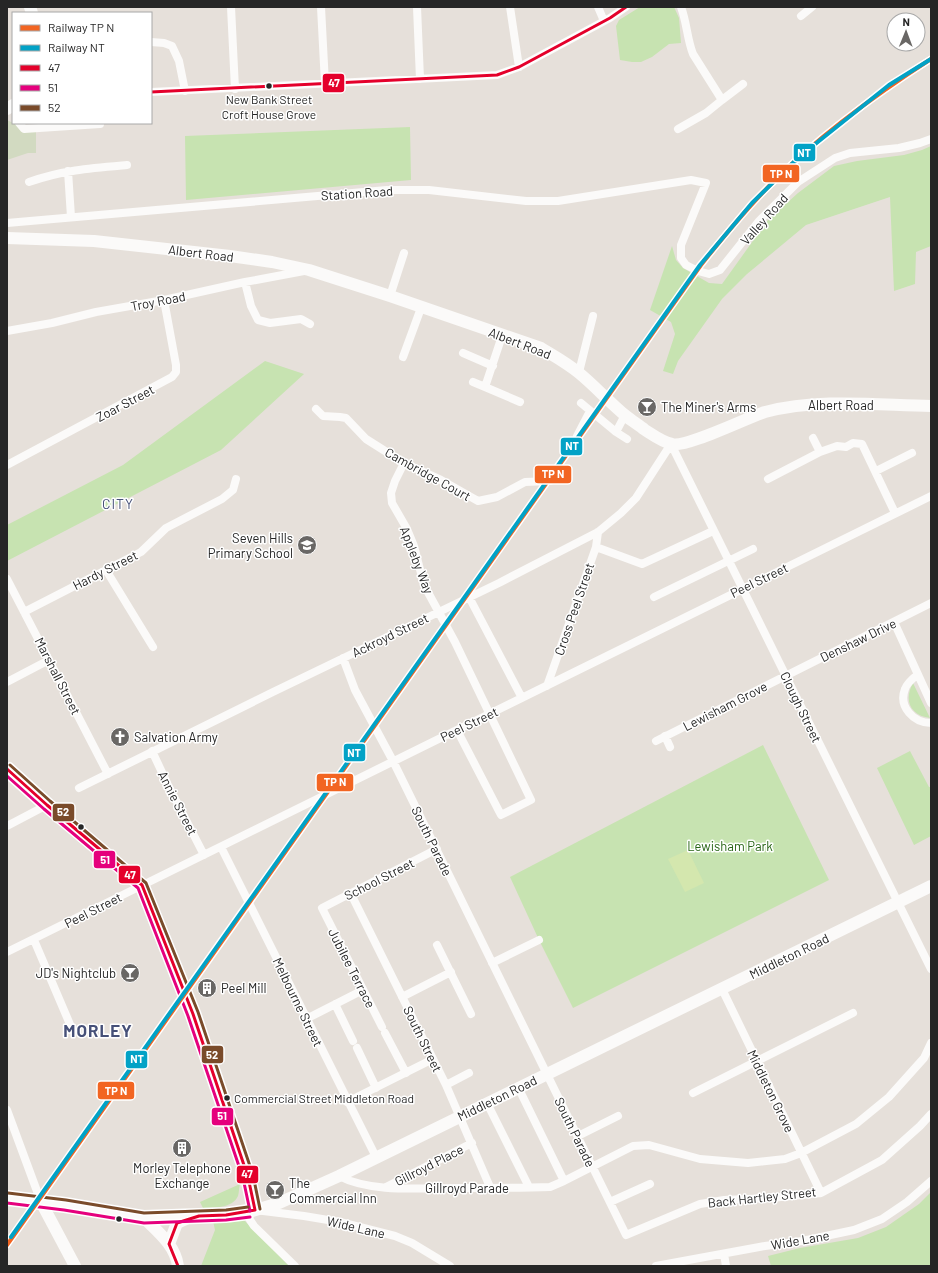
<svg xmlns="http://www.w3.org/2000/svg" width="938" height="1273" font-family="Barlow,sans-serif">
<rect width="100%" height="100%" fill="#e6e0da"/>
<path fill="#c7e3b1" d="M640,7H674L679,18L681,43L669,44L652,57L641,62H632L620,60L616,26L619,20Z
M410,127L411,180L186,200L185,136Z
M931,146V246L916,252L915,284L894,291L890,197L806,225L747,274L722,299L678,361L673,374L663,371L675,334L671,322L650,310L672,246L676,260L683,268L709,283L722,284L768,220L798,193L834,166L857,161L904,155L922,150Z
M265,361L304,374L221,450L7,561V525L123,465Z
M913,683L930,718C911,716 903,701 913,683Z
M763,745L829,880L573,1008L539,940L510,877Z
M910,751L929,787H931V836L914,845L877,768Z
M240,1184C239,1187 239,1193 238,1196C232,1209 214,1207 203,1208L200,1202Z
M931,1192V1266H771L768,1256L800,1248L858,1238L886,1227L919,1204Z
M242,1218L289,1266H201L215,1230L213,1221Z"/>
<path fill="#d2dac1" d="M7,120L13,123L36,128V153H28L7,160Z"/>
<path fill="#d4e7ae" d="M688,850L704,883L685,892L668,859Z"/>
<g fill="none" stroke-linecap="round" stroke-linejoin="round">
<path stroke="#fbfaf9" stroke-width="8" d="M231,7L235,89
M321,7L325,84
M417,7L420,79
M510,7L519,67
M598,7L604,21
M801,16L812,7
M151,42L164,43L172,46L179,61L185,91
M151,92L497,75L519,67L610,18L626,7
M722,100L743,84
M19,123L24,129L100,124
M678,129L706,113L722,100L693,54C687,39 687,23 681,7
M68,171L71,217
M29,182C63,170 92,168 127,165
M7,223L387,190H429L526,201H558L691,180L706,183L681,245V258L686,265L698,271L709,274L720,270L759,221L798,182L835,158L850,153L899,148L920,143L931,139
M245,282L251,306L258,320L270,323L301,319L310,324
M390,296L404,253
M7,331L52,323L96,312L164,300L245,282L304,271
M502,336L485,387L520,402
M463,353L493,366
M403,357L421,308
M579,372L593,316
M473,382L485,387
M581,403L616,432L627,439
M316,409L323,416L340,417L346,418L366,439L404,463L441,480L478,501L497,497L525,482L550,481
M616,432L625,415
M577,436L590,411
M813,438L820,452
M671,444L931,969
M404,463L395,481L391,493L392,503L407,529L414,546L424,585L455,642L531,800L501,815L457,730
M7,465L172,377L176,372V365L164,300
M876,471L912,453
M768,479L820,452L837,446L846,447L853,443L862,444L895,513
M596,547L642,564L713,531
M106,570L153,647
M7,579L108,774
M469,597L522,698
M654,597L753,549
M24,612L141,552L166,528L222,499L233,490L236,479
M894,622L931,703
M343,658L355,690L393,761L626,1235L700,1204L724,1200L771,1198L821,1193L882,1160L920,1126L931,1114
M917,675C912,679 907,683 905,689C898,707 914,723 931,723
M7,682L49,660
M547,686L596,547L598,532
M665,736L670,747
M656,741L931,603
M152,751L167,783L204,855
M7,769L47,805L142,885L177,971L193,1014L248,1177L255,1210L304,1216L340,1222L395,1236L412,1243L450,1266
M79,788L273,692L499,583L598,532L621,513L636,498L671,444
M7,826L47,805
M221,847L376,1157
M351,894L446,1085L490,1187
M34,940L72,1029
M437,945L471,1014
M7,952L931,496
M492,963L539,940
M722,989L821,1193
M402,997L451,972
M335,1004L353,1041
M306,1019L363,990
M382,1027L322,908L437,849
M385,1033L406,1073
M357,1048L376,1088
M446,1085L469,1073
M518,1087L564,1181
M693,1093L853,1013
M347,1102L433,1059
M487,1103L529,1187
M7,1110L41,1202
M578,1136L618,1116
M339,1176C371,1193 421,1188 457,1188C488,1188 519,1188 550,1187L564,1181L633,1146L649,1145L700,1159L748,1163L785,1159L801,1153L856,1124L889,1097L924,1058L931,1043
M386,1187L472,1143
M610,1202L650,1184
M249,1212L250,1220L254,1226L295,1266
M724,1254L726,1266
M656,1266L765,1246L802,1241L854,1230L882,1219L907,1202L931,1181"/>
<path stroke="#fbfaf9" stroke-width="12" d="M30,7L32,13
M7,109L13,105
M7,238L94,241L230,256L272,262L309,270L390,296L541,348C554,356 567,363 579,373C595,386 609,402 626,416C632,421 639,425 645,430C653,435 662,442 672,444C686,448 746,418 765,412C820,398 876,405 931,406
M7,1198L65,1205L144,1218L226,1215L249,1212L279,1203L339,1176L931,886
M41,1202L75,1266
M144,1218C158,1232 175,1245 178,1266
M169,1244L177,1223L188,1218"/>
<defs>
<path id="bus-1" d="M151,92L497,75L519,67L610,18L626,7
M7,769L47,805L142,885L193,1014L248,1177L255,1210L226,1215L199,1216L177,1223L169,1244L178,1266"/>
<path id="bus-2" d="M7,776L44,809L138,888L188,1016L243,1178L250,1211
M7,1203L64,1210L144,1223L226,1220L250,1217"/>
<path id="bus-3" d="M10,765L50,801L146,883L198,1012L253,1175L260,1209
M8,1193L66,1200L144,1213L226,1210L248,1207"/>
</defs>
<use href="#bus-1" stroke="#fff" stroke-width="6"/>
<use href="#bus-2" stroke="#fff" stroke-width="6"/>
<use href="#bus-3" stroke="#fff" stroke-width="6"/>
<use href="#bus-1" stroke="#e4002b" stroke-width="3"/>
<use href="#bus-2" stroke="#e5007d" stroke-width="3"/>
<use href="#bus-3" stroke="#7a4b2a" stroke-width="3"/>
<defs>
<path id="rail-1" d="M7,1245L701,265C724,236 747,208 773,182C820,135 875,95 931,59"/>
<path id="rail-2" d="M11,1237L700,265L752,203L799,157L889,85L931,59"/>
</defs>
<use href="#rail-1" stroke="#fff" stroke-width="7"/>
<use href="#rail-2" stroke="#fff" stroke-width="7"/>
<use href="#rail-1" stroke="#f26522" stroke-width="4"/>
<use href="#rail-2" stroke="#02a2c6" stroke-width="4"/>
</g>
<defs>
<symbol id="bar-disc" viewBox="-11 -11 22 22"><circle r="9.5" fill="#696765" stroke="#fff"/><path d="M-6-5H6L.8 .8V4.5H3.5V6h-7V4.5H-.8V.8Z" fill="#fff"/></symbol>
<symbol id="school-disc" viewBox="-11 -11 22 22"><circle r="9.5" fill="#696765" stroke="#fff"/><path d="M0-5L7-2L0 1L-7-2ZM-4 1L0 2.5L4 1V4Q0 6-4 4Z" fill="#fff"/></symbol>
<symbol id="church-disc" viewBox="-11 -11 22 22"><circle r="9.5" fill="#696765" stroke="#fff"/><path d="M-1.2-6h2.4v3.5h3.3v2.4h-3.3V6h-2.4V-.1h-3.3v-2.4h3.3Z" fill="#fff"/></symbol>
<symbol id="building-disc" viewBox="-11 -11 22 22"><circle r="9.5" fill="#696765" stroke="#fff"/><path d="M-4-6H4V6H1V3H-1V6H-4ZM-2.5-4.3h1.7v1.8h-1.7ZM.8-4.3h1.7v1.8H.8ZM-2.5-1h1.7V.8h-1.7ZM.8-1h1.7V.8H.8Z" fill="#fff"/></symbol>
</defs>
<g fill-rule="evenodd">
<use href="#bar-disc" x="636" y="396" width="22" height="22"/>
<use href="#school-disc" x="296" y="534" width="22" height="22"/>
<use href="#church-disc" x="109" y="726" width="22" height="22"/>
<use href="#bar-disc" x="119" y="962" width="22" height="22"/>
<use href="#building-disc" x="196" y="977" width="22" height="22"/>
<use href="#building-disc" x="171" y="1137" width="22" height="22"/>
<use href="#bar-disc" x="264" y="1179" width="22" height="22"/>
</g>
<g fill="#262626" stroke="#fff" stroke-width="1.5">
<circle cx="269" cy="86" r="3.5"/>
<circle cx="81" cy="827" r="3.5"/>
<circle cx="227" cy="1098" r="3.5"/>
<circle cx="119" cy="1219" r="3.5"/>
</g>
<g text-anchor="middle" stroke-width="3" stroke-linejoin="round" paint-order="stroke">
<g font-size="12" fill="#262626" stroke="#fff">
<text x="269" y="104">New Bank Street<tspan x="269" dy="15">Croft House Grove</tspan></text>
<text x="234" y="1103" text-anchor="start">Commercial Street Middleton Road</text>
</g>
<g font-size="13" fill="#262626" stroke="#fff">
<text transform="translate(357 193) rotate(-4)" y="5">Station Road</text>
<text transform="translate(764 219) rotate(-48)" y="5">Valley Road</text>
<text transform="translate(201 253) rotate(7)" y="5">Albert Road</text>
<text transform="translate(158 301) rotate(-11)" y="5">Troy Road</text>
<text transform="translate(520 343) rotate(21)" y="5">Albert Road</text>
<text transform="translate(125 403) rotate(-28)" y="5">Zoar Street</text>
<text x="841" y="410">Albert Road</text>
<text transform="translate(428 474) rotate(29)" y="5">Cambridge Court</text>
<text transform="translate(417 560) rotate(69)" y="5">Appleby Way</text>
<text transform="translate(105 570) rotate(-27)" y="5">Hardy Street</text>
<text transform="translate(759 580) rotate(-26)" y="5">Peel Street</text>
<text transform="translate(574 609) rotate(-71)" y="5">Cross Peel Street</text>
<text transform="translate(390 635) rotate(-26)" y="5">Ackroyd Street</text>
<text transform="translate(858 640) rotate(-26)" y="5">Denshaw Drive</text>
<text transform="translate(58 676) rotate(63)" y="5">Marshall Street</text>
<text transform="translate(725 706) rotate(-27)" y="5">Lewisham Grove</text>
<text transform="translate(801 707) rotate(64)" y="5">Clough Street</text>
<text transform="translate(469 724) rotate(-26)" y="5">Peel Street</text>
<text transform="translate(178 803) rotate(63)" y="5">Annie Street</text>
<text transform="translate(432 841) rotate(64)" y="5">South Parade</text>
<text transform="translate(379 879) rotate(-27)" y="5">School Street</text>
<text transform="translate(93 910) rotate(-27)" y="5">Peel Street</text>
<text transform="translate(789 956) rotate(-26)" y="5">Middleton Road</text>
<text transform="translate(352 968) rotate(63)" y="5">Jubilee Terrace</text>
<text transform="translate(298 1002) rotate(64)" y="5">Melbourne Street</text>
<text transform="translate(423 1039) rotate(64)" y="5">South Street</text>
<text transform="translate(771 1091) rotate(64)" y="5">Middleton Grove</text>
<text transform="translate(497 1098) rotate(-26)" y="5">Middleton Road</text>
<text transform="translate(575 1132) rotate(64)" y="5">South Parade</text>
<text transform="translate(429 1165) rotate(-27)" y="5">Gillroyd Place</text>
<text x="467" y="1193">Gillroyd Parade</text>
<text transform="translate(762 1197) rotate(-6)" y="5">Back Hartley Street</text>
<text transform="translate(356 1227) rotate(13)" y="5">Wide Lane</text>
<text transform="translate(800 1240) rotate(-10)" y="5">Wide Lane</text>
</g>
<g font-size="13" fill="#262626" stroke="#fff" text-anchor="start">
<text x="661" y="412">The Miner's Arms</text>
<text x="293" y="543" text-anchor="end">Seven Hills<tspan x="293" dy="15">Primary School</tspan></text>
<text x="134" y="742">Salvation Army</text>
<text x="116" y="978" text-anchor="end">JD's Nightclub</text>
<text x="221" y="993">Peel Mill</text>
<text x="182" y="1173" text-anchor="middle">Morley Telephone<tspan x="182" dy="15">Exchange</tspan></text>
<text x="289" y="1188">The<tspan x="289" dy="15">Commercial Inn</tspan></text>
</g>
<g font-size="13" fill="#276415" stroke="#fff">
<text x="730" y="851">Lewisham Park</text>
</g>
<g font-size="14" letter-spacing="1" fill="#465078" stroke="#fff">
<text x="118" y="509">CITY</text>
</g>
<g font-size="17" font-weight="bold" letter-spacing="1" fill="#465078" stroke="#fff">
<text x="98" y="1037">MORLEY</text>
</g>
</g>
<g stroke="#fff" stroke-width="1.5">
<rect x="322" y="73" width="23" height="20" rx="4" fill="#e4002b"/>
<rect x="793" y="143" width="23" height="19" rx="4" fill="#02a2c6"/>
<rect x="762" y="164" width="38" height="19" rx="4" fill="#f26522"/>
<rect x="560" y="437" width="23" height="19" rx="4" fill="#02a2c6"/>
<rect x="534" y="465" width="38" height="19" rx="4" fill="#f26522"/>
<rect x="343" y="743" width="23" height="19" rx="4" fill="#02a2c6"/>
<rect x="316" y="773" width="38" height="19" rx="4" fill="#f26522"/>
<rect x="52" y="803" width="23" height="19" rx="4" fill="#7a4b2a"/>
<rect x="93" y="850" width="23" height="19" rx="4" fill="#e5007d"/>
<rect x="118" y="865" width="23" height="19" rx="4" fill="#e4002b"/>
<rect x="201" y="1045" width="23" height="19" rx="4" fill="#7a4b2a"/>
<rect x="125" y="1050" width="23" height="19" rx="4" fill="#02a2c6"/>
<rect x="97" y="1081" width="38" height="19" rx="4" fill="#f26522"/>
<rect x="211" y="1107" width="23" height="19" rx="4" fill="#e5007d"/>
<rect x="236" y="1165" width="23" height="19" rx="4" fill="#e4002b"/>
</g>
<g font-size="11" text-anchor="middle" font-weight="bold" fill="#fff">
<text x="334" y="87">47</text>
<text x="804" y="157">NT</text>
<text x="781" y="178">TP N</text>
<text x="572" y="450">NT</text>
<text x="553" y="478">TP N</text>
<text x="354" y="757">NT</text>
<text x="335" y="786">TP N</text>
<text x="63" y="816">52</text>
<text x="105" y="864">51</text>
<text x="130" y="879">47</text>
<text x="212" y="1059">52</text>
<text x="137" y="1063">NT</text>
<text x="116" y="1095">TP N</text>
<text x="222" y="1120">51</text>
<text x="247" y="1178">47</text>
</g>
<rect width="938" height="1273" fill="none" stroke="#262626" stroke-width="16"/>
<rect x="12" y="12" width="140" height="112" fill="#ffffff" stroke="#a8a8a8"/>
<rect x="20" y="25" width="20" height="6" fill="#f26522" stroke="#a8a8a8"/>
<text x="48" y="32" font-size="12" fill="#262626">Railway TP N</text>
<rect x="20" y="45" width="20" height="6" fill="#02a2c6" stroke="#a8a8a8"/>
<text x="48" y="52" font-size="12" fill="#262626">Railway NT</text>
<rect x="20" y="65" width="20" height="6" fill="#e4002b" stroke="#a8a8a8"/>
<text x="48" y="72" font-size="12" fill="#262626">47</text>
<rect x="20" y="85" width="20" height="6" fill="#e5007d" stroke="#a8a8a8"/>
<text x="48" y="92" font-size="12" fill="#262626">51</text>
<rect x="20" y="105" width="20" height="6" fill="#7a4b2a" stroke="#a8a8a8"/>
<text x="48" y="112" font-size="12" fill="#262626">52</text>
<g transform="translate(906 32) rotate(1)"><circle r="19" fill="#ffffff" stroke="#a8a8a8"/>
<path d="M0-3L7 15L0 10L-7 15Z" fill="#696765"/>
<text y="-6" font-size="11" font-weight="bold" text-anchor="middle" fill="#262626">N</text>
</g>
</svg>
